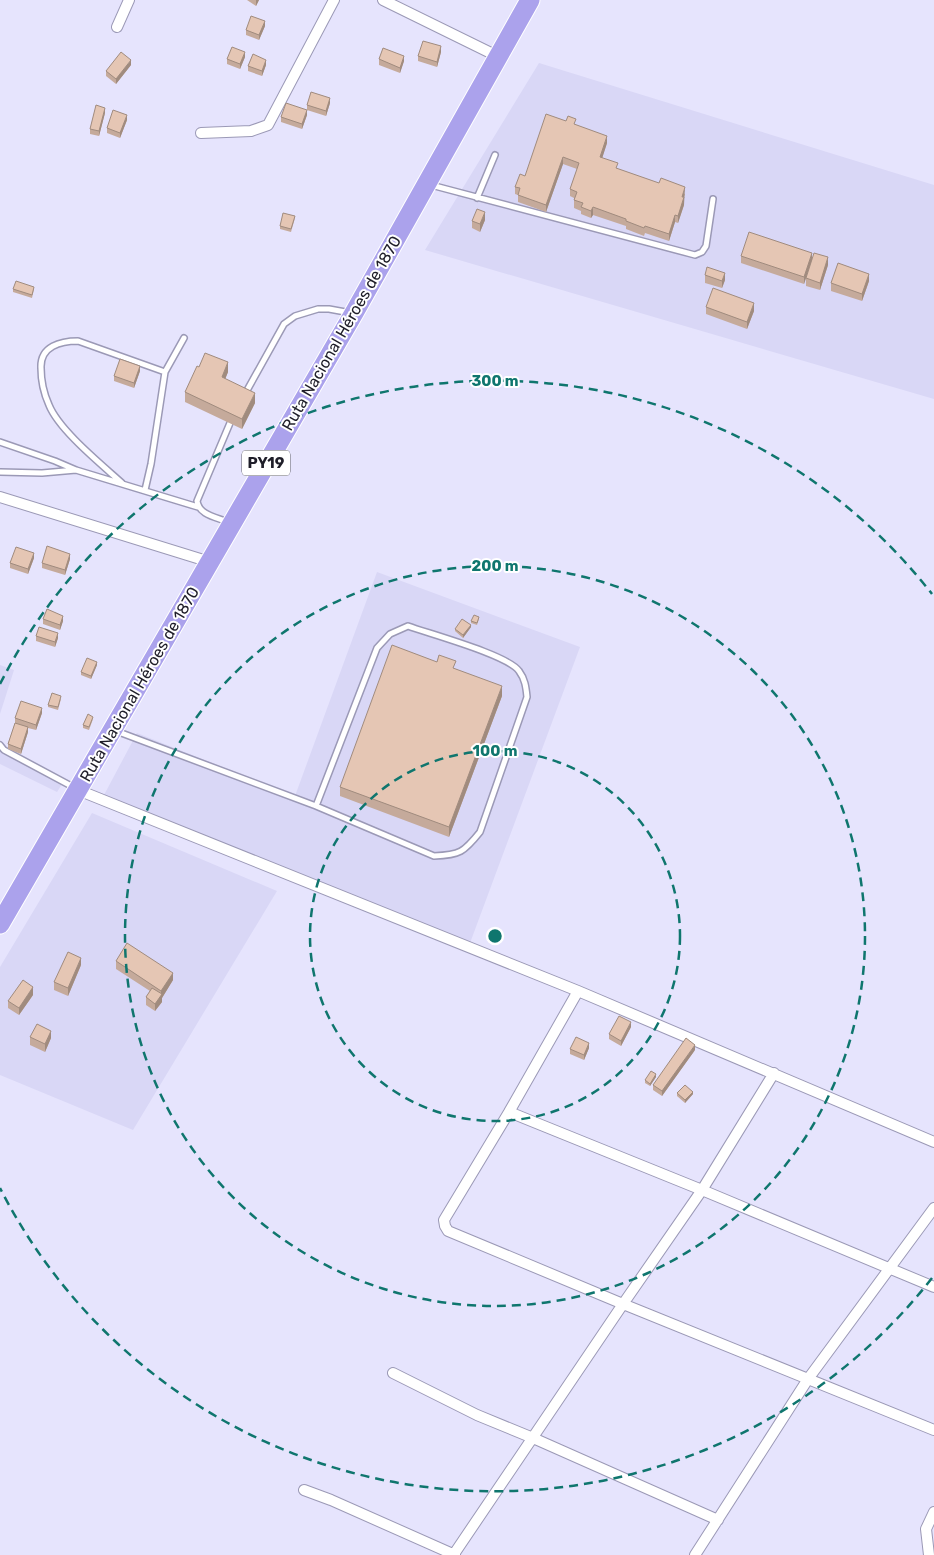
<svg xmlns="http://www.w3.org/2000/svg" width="934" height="1555" font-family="Rubik,sans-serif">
<rect width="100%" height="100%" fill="#e6e4fd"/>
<path fill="#d9d7f6" d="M539,63L934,185V399L425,250Z
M377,572L580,647L470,943L104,795L137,733L295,796Z
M0,665L14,670L0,714Z
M0,748L2,753L64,781L57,792L0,764Z
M92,813L277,891L133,1130L0,1075V967Z"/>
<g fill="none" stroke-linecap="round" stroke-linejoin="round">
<defs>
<path id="lane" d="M431,185L695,255L702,252L706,246L713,199
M477,198L495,155
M245,394L284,324L295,316L318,309H329L351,313
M0,442L55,461L76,470L198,507
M0,472L42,473L76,470
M122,483C101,464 59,430 49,405C44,394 41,380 41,368C40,346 61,341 78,341L165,372
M145,490L151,464L165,372L184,338
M228,522C216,517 199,515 197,501L230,423
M116,731L316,806L434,856C460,855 464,852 480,832L527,697C526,687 525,679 519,671C508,655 430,634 408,626L390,634L377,648L316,806
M0,745L4,750L75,788"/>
<path id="street" d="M383,0L497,56
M117,27L129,0
M201,133L251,131L268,125L334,0
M0,497L210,562
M78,790L578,991L934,1142
M578,991L509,1112L444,1220L445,1226L448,1231L623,1304L934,1430
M509,1112L702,1190L934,1287
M393,1373L477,1415L533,1438L718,1520
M304,1490L331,1500L455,1555
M454,1554L623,1304L702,1190L774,1073
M695,1555L808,1379L934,1208
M929,1555L926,1529L934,1512"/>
<path id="highway" d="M0,924L354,313L530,0"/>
</defs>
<use href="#lane" stroke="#9b99b6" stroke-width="8"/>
<use href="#street" stroke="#9b99b6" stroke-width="12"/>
<use href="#highway" stroke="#fff" stroke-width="21"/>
<use href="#lane" stroke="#fff" stroke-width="5"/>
<use href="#street" stroke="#fff" stroke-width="10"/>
<use href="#highway" stroke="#aba2ec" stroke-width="19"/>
</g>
<path fill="#c5aa9b" d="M247,0H259L256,6Z
M265,26L259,40L246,35V30Z
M441,52L437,67L418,61V56Z
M245,57L240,69L227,64V59Z
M379,59L404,61L400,73L379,65Z
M131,65L116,84L106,76V71Z
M266,65L262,76L248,71V66Z
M330,103L326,116L307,110V105Z
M105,113L99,136L90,134V129Z
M307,115L302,129L281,122V117Z
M127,120L120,138L107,133V128Z
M576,125L607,143L602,158L618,169L685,194L684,197V205L678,223L675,222L669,241L645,233L644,236L626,229V226L593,215L591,218L581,214V211L574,208V198L570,196V189L577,169L563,164L546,212L518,202V195L515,194V187L525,176Z
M295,218L291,232L280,229V226Z
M485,220L480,232L472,228V221Z
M741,256L812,260L804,284L741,263Z
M828,265L820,290L806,286V278Z
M705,275L725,280L722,288L705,283Z
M869,281L862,301L831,291V283Z
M13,289H34L32,298L13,292Z
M706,307L754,311L747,329L706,314Z
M199,367L228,372L225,379L255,403L242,429L185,402V392Z
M140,371L134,388L114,381V376Z
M34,558L28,574L10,568V563Z
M70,559L65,575L42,568V563Z
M43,619L63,621L60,630L43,624Z
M479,619L477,625L471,623V621Z
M471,627L463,638L455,631V629Z
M36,636L58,638L55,647L36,641Z
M97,665L91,679L81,675V672Z
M456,669L502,696L449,837L340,796V787Z
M61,699L58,710L48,707V705Z
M42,713L36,730L28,728V732L21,754L8,749V744L15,723V718Z
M93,719L89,730L83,728V725Z
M116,961L173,980L162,998V1002L155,1011L146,1005V997L150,991L116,969Z
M81,965L68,996L54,990V982Z
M33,995L19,1015L8,1008V1001Z
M631,1027L621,1046L609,1039V1034Z
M30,1037L51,1038L45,1052L30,1045Z
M589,1048L584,1060L570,1054V1049Z
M695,1050L662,1096L653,1090V1085Z
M656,1077L650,1086L645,1083V1080Z
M677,1093L693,1094L685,1103L677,1096Z"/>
<path fill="#a08b7e" d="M256,0H259L256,6Z
M265,21V26L259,40V35Z
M441,46V52L437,67V62Z
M245,52V57L240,69V64Z
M404,56V61L400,73V68Z
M131,60V65L116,84V79Z
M266,60V65L262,76V71Z
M330,98V103L326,116V111Z
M105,108V113L99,136V131Z
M307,110V115L302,129V124Z
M127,115V120L120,138V133Z
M607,136V143L600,165V157Z
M563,157V164L546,212V205Z
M685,187L684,205L678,223V216L682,197Z
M593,207V215L591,218V211Z
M485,212V220L480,232V224Z
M675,215V222L669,241V234Z
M812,253V260L804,284V277Z
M828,257V265L820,290V283Z
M725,273V280L722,288V281Z
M869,274V281L862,301V294Z
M754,303V311L747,329V322Z
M228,362V372L222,387V377Z
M140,366V371L134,388V383Z
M255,393V403L242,429V419Z
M34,553V558L28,574V569Z
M70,554V559L65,575V570Z
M63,616V621L60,630V625Z
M471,625V627L463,638V635Z
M58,633V638L55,647V642Z
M97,662V665L91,679V676Z
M502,686V696L449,837V827Z
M42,708V713L36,730V725Z
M28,727V732L21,754V749Z
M81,958V965L68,996V988Z
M173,973V980L162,998V1002L155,1011V1004L161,995V991Z
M33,987V995L19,1015V1008Z
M631,1022V1027L621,1046V1041Z
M51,1031V1038L45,1052V1044Z
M589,1043V1048L584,1060V1055Z
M695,1045V1050L662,1096V1091Z
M656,1074V1077L650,1086V1084Z
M693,1092V1094L685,1103V1100Z"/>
<path fill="#e5c6b4" stroke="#a08b7e" d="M251,16L265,21L259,35L246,30Z
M423,41L441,46L437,62L418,56Z
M232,47L245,52L240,64L227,59Z
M383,48L404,56L400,68L379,59Z
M121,52L131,60L116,79L106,71Z
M253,54L266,60L262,71L248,66Z
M311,92L330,98L326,111L307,105Z
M286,103L307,110L302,124L281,117Z
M96,105L105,108L99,131L90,129Z
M113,110L127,115L120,133L107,128Z
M546,114L566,121L568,116L576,119L574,124L607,136L600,157L618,163L616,168L659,183L661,178L685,187L682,197H684L678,216L675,215L669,234L645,226L644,228L626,221V219L593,207L591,211L581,207L583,203L574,200L577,192L570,189L579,163L563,157L546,205L518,195L520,188L515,187L520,174L525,176Z
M477,209L485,212L480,224L472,221Z
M283,213L295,216L291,229L280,226Z
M749,232L812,253L804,277L741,256Z
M814,253L828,257L820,283L806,278Z
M838,263L869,274L862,294L831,283Z
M707,267L725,273L722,281L705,275Z
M16,281L34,287L32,295L13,289Z
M713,288L754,303L747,322L706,307Z
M205,353L228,362L222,377L255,393L242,419L185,392L197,366L199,367Z
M120,359L140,366L134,383L114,376Z
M47,546L70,554L65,570L42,563Z
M16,547L34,553L28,569L10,563Z
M47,609L63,616L60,625L43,619Z
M474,615L479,617L477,623L471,621Z
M462,619L471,625L463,635L455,629Z
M39,627L58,633L55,642L36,636Z
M392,645L437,662L439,655L456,661L453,668L502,686L449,827L340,787Z
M87,658L97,662L91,676L81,672Z
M52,693L61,696L58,707L48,705Z
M21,701L42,708L36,725L15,718Z
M88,714L93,717L89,727L83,725Z
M15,723L28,727L21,749L8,744Z
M127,943L173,973L161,991L116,961Z
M68,952L81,958L68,988L54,982Z
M23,980L33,987L19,1008L8,1001Z
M152,988L162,994L155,1004L146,997Z
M619,1016L631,1022L621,1041L609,1034Z
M37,1024L51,1031L45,1044L30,1037Z
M576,1037L589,1043L584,1055L570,1049Z
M686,1038L695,1045L662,1091L653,1085Z
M651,1071L656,1074L650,1084L645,1080Z
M685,1085L693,1092L685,1100L677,1093Z"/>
<g fill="none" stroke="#0f766e" stroke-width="2.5" stroke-dasharray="9 6">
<circle cx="495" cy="936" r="185"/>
<circle cx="495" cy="936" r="370"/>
<path d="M932 1278A555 555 0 0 1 0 1188M0 684A555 555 0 0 1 932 594"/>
</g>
<g text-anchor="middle" stroke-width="4" stroke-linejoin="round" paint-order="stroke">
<rect fill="#fff" stroke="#626269" stroke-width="1" x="242" y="450.5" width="48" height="25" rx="4"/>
<g font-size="15" font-weight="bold" fill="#1f1e29">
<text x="266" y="468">PY19</text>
</g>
<g font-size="16" fill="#1f1e29" stroke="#fff">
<text transform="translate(341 333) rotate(-60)" y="6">Ruta Nacional Héroes de 1870</text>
<text transform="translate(139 684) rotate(-60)" y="6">Ruta Nacional Héroes de 1870</text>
</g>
</g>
<circle cx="495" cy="936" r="8" fill="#0f766e" stroke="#fff" stroke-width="2.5"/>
<g font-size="15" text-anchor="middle" font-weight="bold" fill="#0f766e" stroke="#fff" stroke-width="4" stroke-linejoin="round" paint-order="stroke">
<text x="495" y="386">300 m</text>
<text x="495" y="571">200 m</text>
<text x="495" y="756">100 m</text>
</g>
</svg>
